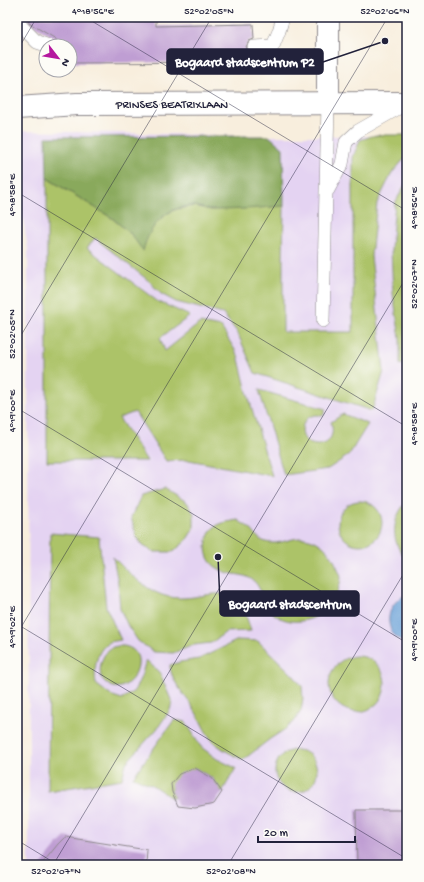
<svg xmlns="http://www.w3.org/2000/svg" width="424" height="882" font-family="'Gochi Hand',sans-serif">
<rect width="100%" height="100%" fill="#fdfcf7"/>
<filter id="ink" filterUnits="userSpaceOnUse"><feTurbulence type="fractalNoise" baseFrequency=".025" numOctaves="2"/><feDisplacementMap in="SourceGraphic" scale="8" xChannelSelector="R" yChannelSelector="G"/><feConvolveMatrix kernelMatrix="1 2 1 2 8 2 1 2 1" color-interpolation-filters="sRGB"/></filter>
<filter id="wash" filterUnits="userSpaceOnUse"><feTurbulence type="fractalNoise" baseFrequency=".012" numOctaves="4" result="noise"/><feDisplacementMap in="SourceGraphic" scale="16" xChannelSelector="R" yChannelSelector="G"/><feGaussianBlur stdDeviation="0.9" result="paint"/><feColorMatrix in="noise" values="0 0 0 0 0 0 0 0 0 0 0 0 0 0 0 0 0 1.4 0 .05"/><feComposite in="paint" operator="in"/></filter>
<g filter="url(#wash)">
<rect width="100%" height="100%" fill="#f8eedd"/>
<path fill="#e4d3f2" d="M17,131L269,136H407V865H29L28,249L17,181Z"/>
<path fill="#acc368" stroke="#677252" d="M381,135H407V156L392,173L377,203L371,256L384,371L372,411L255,373L237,332L223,314L176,302L161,294L149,281L95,238L87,248L157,301L190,316L160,338L165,351L200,323L221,327L238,355L247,392L272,476L189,460L166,461L135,412L119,418L147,461H47V178L112,218L131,234L143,250L146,238L155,223L168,213L177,209L194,206L211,210L284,206L283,262V332H353V157L360,140L372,136Z
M407,181V363L400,365V338L393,294L391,249L395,203Z
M259,390L326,409L323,416C299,409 294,444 317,445C321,445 326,444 329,440C333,435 333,429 331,422L343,414L368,424L349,455L328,469L284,475Z
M165,489L187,502L194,514V528L186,541L173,552H154L143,546L136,536L131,517L141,496Z
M338 523a22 22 0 1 1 44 0a22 22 0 1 1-44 0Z
M407,502V559C390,544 391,517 407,502Z
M238,520C241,523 245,524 248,527C255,532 257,540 266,542C279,546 291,537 304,538C322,540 332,554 338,569C339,571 341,575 341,577C341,580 340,584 339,586C335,617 291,634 270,610C264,604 262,589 254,581C244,573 236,576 226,572C208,566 203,553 208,537C212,523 226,522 238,520Z
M50,533L99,537L106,607L121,640C117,641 111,641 108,643C95,652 94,670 96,684L110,695L122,699L134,691L141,677L146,660L159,672L172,702L170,710L157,729L126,763L122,779L48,791Z
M113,557C127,571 143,588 162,595C204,609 233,566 251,631L226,632L211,643L194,645L173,653L154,652L138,641L128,626L120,609L118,583Z
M238,640L258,641L293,675L302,686L303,699L301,711L294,722L284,730L270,739L243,760C234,755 224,751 216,744C206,736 202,722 195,711C188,698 170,681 170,665L180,662L199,659Z
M123,646C125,646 129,647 132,649C149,661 128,697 109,685C105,682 103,681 101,676C98,667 103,651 113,647C116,646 120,646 123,646Z
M329 684a28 28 0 1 1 56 0a28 28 0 1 1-56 0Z
M174,720L186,722L201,747L217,759L236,768L222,792L212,778L195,768L172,784V792L174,798L170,797L152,785L133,777Z
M275 771a21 21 0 1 1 42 0a21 21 0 1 1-42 0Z"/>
<path fill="#89a95c" stroke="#56664c" d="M269,136L283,148L284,206C261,208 237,210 213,210C207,210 201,207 195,206C167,205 149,226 143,251L131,234L112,218L47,178L46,137Z"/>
<path fill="#6aa1d8" stroke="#46628a" d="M407,595V643C401,641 395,637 392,632C384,618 392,599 407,595Z"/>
<g id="blocks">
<path fill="#bf9ed3" d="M28,17H156V26L253,24L254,39L249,41L246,47L248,52L254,55V62L70,63V46H57L56,39L29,23Z
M195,768L212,778L222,792L214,804L195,808L178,806L172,792L171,784L179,774Z
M356,810H407V865H357Z
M65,837L147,850L146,865H41L58,844Z"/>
</g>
</g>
<g filter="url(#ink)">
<use href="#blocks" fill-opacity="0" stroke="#8d888c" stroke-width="1"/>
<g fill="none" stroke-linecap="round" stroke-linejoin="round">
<defs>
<path id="service" d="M20,17V25L37,42L49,46
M254,47L273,46L279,31L283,17
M328,190L342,164L346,142L358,131L402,106
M323,321L328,104"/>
<path id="minor" d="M328,104V17"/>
<path id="secondary" d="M17,108L77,104L407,103"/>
</defs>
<use href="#service" stroke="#8d888c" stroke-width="14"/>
<use href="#minor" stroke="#8d888c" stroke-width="24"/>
<use href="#secondary" stroke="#8d888c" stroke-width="24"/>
<use href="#service" stroke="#fff" stroke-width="13"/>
<use href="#minor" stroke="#fff" stroke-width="22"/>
<use href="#secondary" stroke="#fff" stroke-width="22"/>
</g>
</g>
<path fill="none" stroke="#22223b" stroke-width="1" stroke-opacity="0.45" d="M85,17L407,211M17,51L37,17M17,192L407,427M17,342L212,17M17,408L407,643M17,624L407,859M17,634L388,17M17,840L58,865M53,865L407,276M228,865L407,568M403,865L407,859"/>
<g text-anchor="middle" stroke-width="3" stroke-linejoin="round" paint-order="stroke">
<g font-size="12" fill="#22223b" stroke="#fdfcf7">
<text x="172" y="108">PRINSES BEATRIXLAAN</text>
</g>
</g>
<path fill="none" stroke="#22223b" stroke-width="1.5" d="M385 41L323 62M218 557L220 603"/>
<g fill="#22223b" stroke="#fdfcf7" stroke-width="1.5">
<circle cx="385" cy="41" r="4"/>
<circle cx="218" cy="557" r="4"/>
</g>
<g fill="#22223b" stroke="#22223b" stroke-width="1.5">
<rect x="167" y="49" width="156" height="25" rx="4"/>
<rect x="220" y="591" width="139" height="25" rx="4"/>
</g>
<g font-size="13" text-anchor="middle" font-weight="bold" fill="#fff">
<text x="245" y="66">Bogaard stadscentrum P2</text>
<text x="290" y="608">Bogaard stadscentrum</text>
</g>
<rect width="424" height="882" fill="none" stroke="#fdfcf7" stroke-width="44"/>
<g transform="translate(58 58) rotate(121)"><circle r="19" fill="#fdfcf7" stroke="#a5a5ac"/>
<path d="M0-3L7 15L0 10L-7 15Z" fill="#b5179e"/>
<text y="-6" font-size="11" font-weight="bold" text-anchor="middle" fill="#22223b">N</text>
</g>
<path d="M258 836v6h97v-6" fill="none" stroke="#22223b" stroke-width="2"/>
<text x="264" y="836" font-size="12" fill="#22223b" stroke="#fdfcf7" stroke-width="3" paint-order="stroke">20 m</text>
<rect x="22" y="22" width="380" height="838" fill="none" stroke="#22223b" stroke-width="1.5"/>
<g font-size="10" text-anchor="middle" fill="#22223b">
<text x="93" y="14">4°18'56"E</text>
<text x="209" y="14">52°02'05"N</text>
<text x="385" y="14">52°02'06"N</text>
<text transform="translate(11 195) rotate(-90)" y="4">4°18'58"E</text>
<text transform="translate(413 208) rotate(-90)" y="4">4°18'56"E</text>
<text transform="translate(413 284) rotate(-90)" y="4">52°02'07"N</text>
<text transform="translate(11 334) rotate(-90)" y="4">52°02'05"N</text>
<text transform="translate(11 411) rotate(-90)" y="4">4°19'00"E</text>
<text transform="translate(413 424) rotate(-90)" y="4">4°18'58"E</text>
<text transform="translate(11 627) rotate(-90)" y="4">4°19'02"E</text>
<text transform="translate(413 640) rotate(-90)" y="4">4°19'00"E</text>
<text x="56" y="874">52°02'07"N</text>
<text x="231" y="874">52°02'08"N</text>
</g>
</svg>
